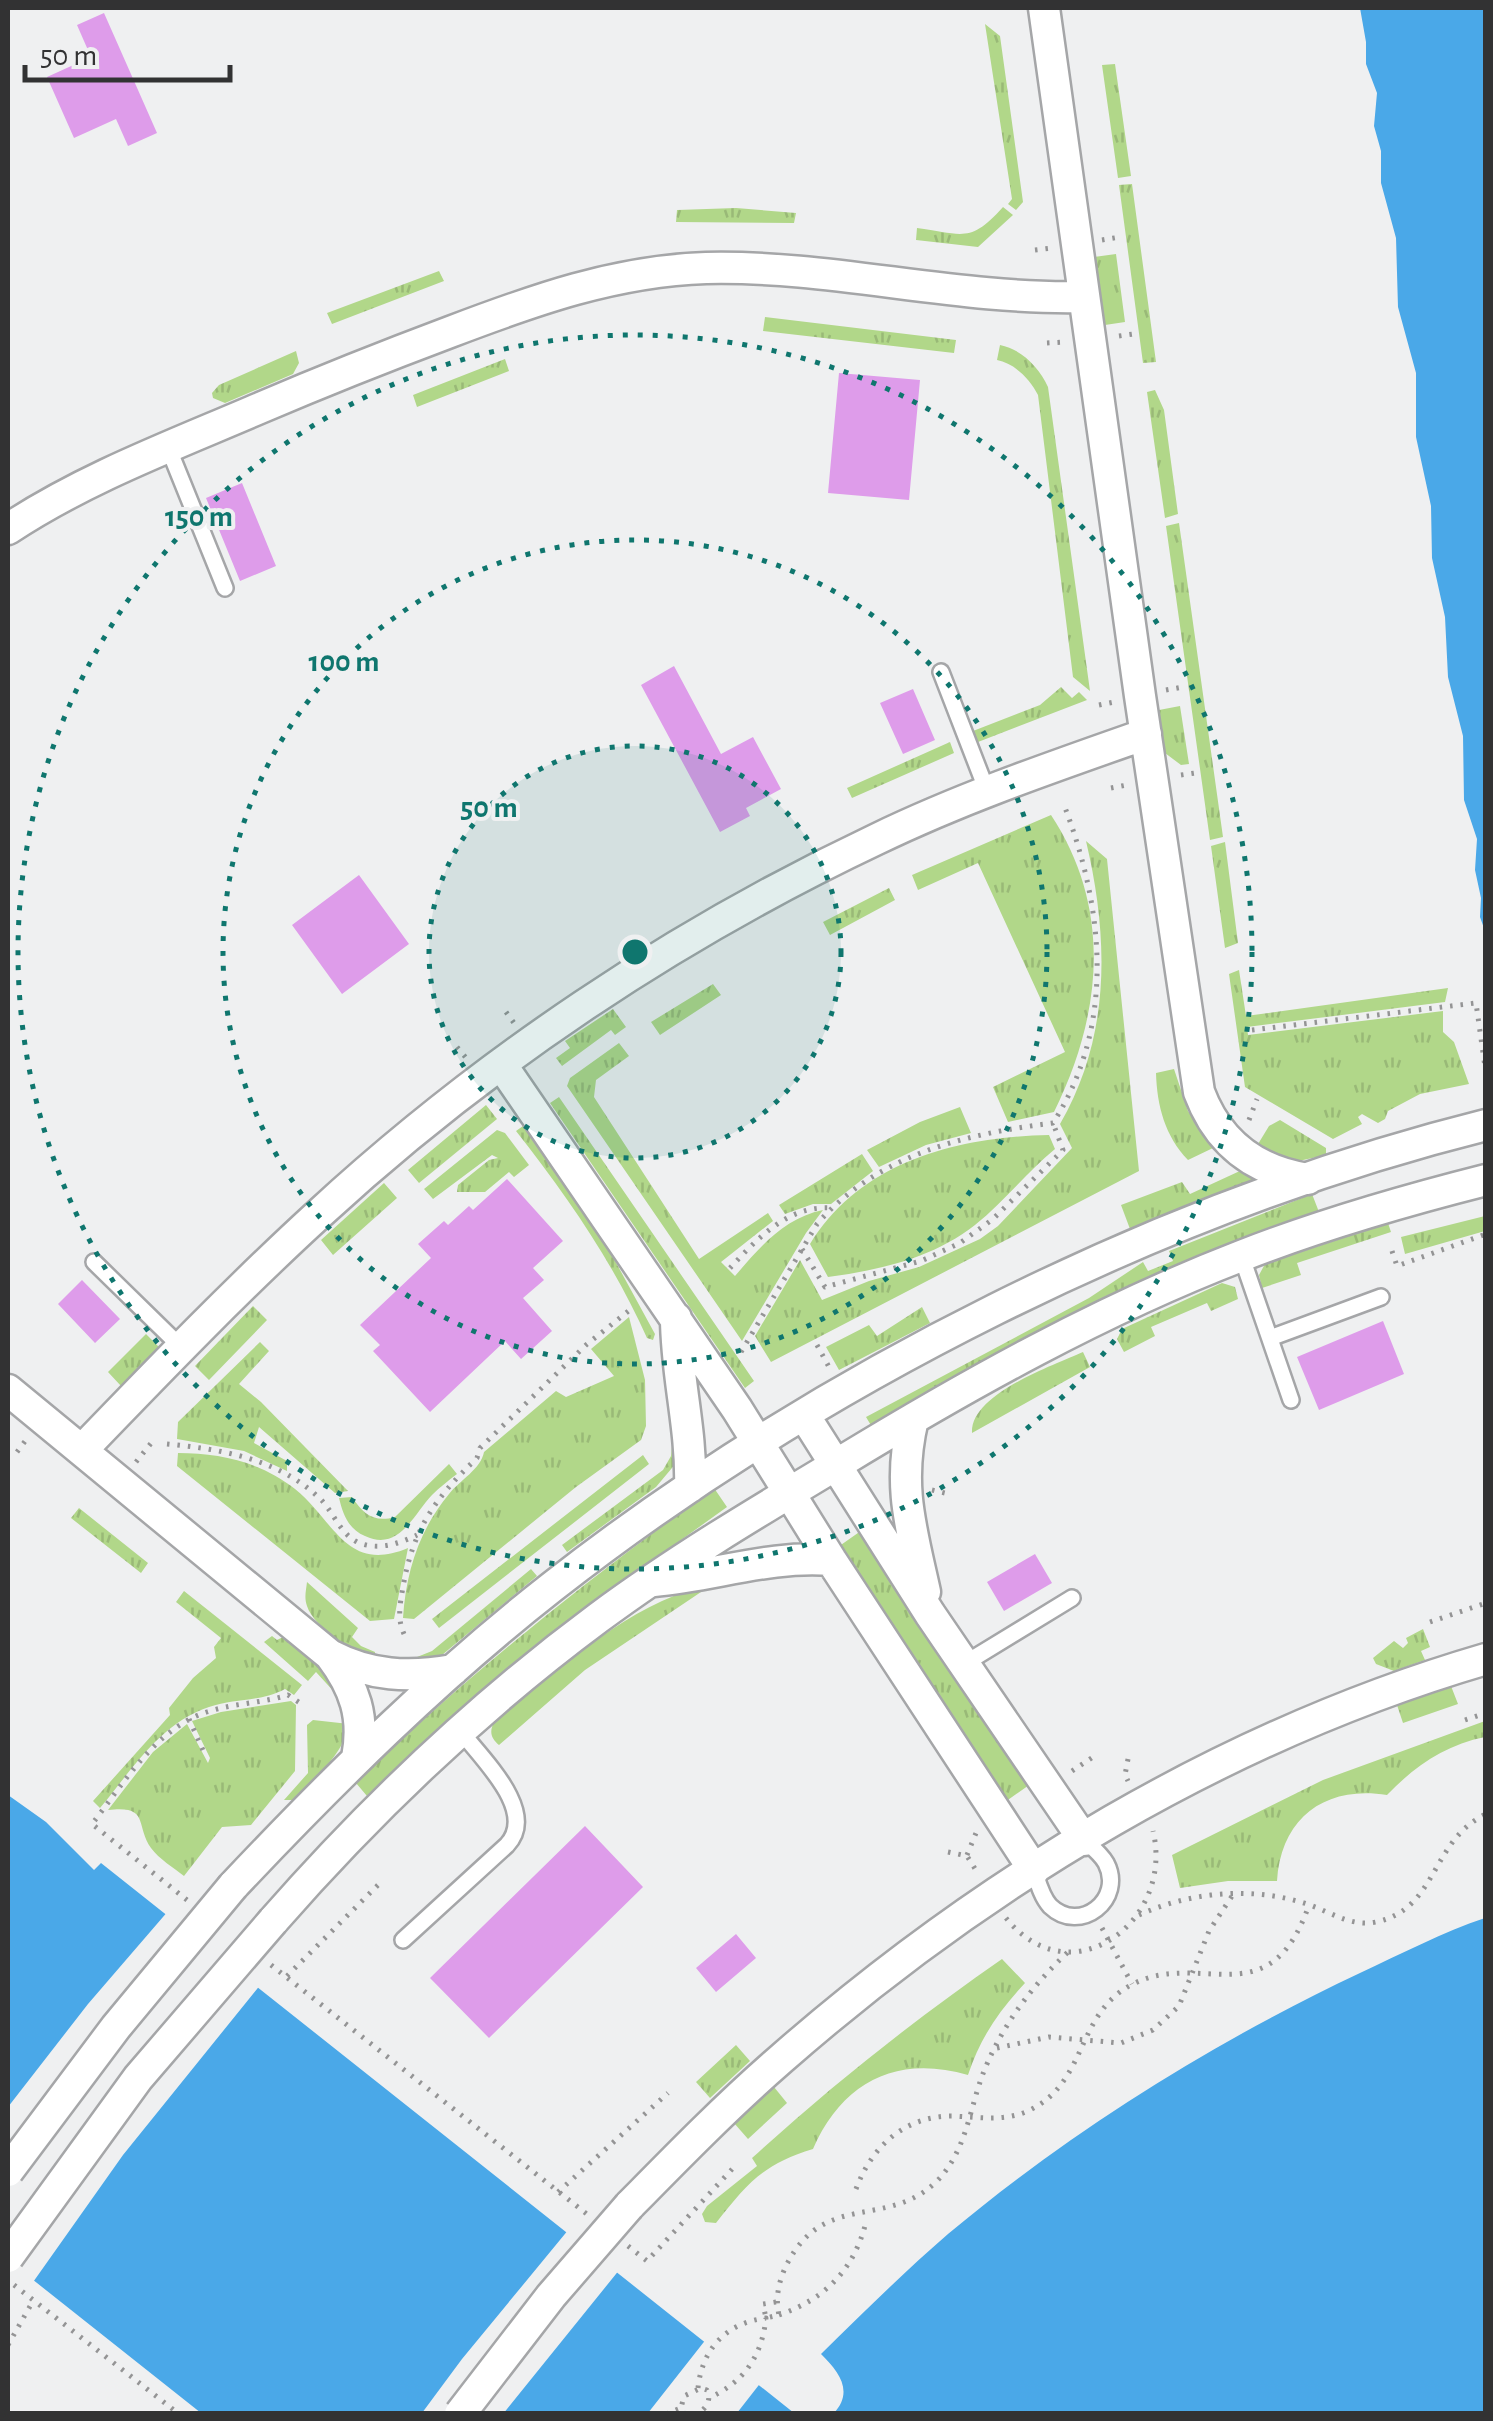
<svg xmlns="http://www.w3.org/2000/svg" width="1493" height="2421" font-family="'Alegreya Sans',sans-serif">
<defs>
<pattern id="grass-tufts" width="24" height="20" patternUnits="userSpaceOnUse" patternTransform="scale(2.5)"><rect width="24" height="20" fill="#b1d789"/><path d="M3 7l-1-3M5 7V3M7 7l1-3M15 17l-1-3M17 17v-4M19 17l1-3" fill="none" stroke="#99b977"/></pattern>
</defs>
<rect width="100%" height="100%" fill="#eff0f1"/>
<path fill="url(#grass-tufts)" d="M985,24L1000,36L1023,202L1016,210L1008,204L1012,199Z
M1115,64L1131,176L1118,178L1102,65Z
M1132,184L1156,362L1143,363L1119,185Z
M1003,207L1013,215L978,247L916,240L917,228C963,234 970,244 1003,207Z
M736,208L796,213L794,223L676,222L677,210Z
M1116,254L1125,322L1105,325L1094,257Z
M439,271L444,281L332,324L327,313Z
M765,317L956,340L954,353L763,331Z
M1000,345C1021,349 1039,367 1048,387L1090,691L1073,677L1038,395C1030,379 1014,363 997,360Z
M296,351L299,363L293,374L225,403L213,398L212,393L219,385Z
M505,359L509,371L417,407L413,395Z
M1155,390L1164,410L1178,514L1165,518L1147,392Z
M1179,523L1223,837L1210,840L1166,526Z
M1061,687L1072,698L1079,692L1087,700L978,742L973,731L1040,705Z
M1180,706L1189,764L1181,765L1165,753L1159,710Z
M950,742L954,753L852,798L847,788Z
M1051,815C1113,909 1102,1015 1054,1112L1008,1122L993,1087L1065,1052L978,863L918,890L912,875Z
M1086,841L1107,859L1139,1171L771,1362L755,1336L800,1260L822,1300L869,1281L919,1267L980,1239L998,1226L1072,1148L1060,1124C1111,1036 1109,938 1086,841Z
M1225,842L1238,943L1225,948L1211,846Z
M889,888L895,900L830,935L823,922Z
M1239,970L1246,1016L1448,988L1445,1002L1247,1027L1248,1035L1443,1011V1032L1454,1042L1469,1084L1420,1094L1388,1111L1385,1119L1378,1123L1362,1114L1358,1117L1362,1124L1333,1139L1245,1087L1229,974Z
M713,984L721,995L660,1035L651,1022Z
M613,1009L626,1027L615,1035L611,1030L562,1066L556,1058L570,1048L565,1041Z
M619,1043L629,1056L596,1080L594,1097L699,1259L768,1213L773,1221L721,1262L735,1276C760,1247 784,1218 823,1210L806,1233L742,1341L567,1086L570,1078Z
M1174,1069L1188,1111L1213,1148L1188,1160C1165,1136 1157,1106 1156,1073Z
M559,1097L754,1381L745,1388L550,1103Z
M486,1105L497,1119L419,1183L408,1170Z
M960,1107L971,1133L926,1145L879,1167L867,1150L920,1122Z
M1280,1120L1326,1148V1155L1294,1162L1255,1149L1269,1126Z
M523,1126L596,1226L655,1334L653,1340L647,1338C613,1262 567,1196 516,1131Z
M497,1130L505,1133L529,1165L514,1177L509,1172L485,1192H457L458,1185L489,1160L498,1158L492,1155L433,1199L424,1189Z
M1049,1135L1055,1149C1027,1172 1004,1202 975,1225C933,1258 880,1270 828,1277L810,1244C861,1161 958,1137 1049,1135Z
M862,1154L873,1171L831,1204H813L785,1214L779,1205Z
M1242,1170L1254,1180L1130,1229L1121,1205L1182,1182L1190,1194Z
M384,1183L397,1198L333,1255L321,1240Z
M1312,1194L1319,1212L1150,1278L872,1427L866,1417L1089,1298L1143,1262L1148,1271L1173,1261L1169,1251Z
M1485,1216V1231L1405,1254L1401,1237Z
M1388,1223L1391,1232L1297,1263L1301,1275L1262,1288L1259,1275L1265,1264Z
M1222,1283L1235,1287L1238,1299L1211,1311L1207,1303L1151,1327L1155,1336L1124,1352L1117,1339L1122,1329Z
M253,1306L267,1320L209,1380L195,1366Z
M922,1307L930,1323L839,1370L826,1347L869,1325L877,1336Z
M629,1317L645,1380L646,1426L641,1440L576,1487L414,1619L403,1618C406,1572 419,1530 449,1494C460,1480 481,1469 484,1452L556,1391L566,1397L614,1376L591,1349Z
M146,1334L160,1348L121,1386L108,1372Z
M260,1342L269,1351L239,1384L261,1402L348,1491L335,1493L259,1427L254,1443L287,1461V1471L244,1451L177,1439L178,1422Z
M1083,1352L1090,1367L972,1433C970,1394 1052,1366 1083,1352Z
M673,1436L677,1462L656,1487L567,1552L562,1545L663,1470L671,1456Z
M178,1453C220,1453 261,1462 295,1489C335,1521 346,1574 408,1548L394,1619L370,1621L177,1466Z
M643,1455L649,1464L439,1628L432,1619Z
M449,1464L457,1474C448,1481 440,1487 432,1495C413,1515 399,1552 365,1536C348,1529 343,1514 339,1498L352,1497C363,1514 374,1523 395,1517Z
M714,1488L727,1507L539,1642L451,1717L367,1796L356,1783C468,1674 588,1579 714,1488Z
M79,1508L148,1563L141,1573L71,1518Z
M865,1528L1032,1783L1005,1802L838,1547Z
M531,1569L537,1576L442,1655L434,1659L400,1661L403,1657H417L432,1651Z
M307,1582L358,1628L352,1637L361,1646L375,1652V1661C355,1652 314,1628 307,1606C304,1598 306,1591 307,1582Z
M701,1587L704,1590L585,1670L499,1745C491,1738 489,1732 494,1722C554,1674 625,1606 701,1587Z
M184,1591L302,1685L294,1695L285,1689C261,1702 235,1698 209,1707C160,1723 132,1770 100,1808L93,1801L170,1715L169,1708L193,1678L216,1658L214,1647L221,1638L176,1602Z
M1423,1629L1430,1647L1421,1651L1425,1660L1394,1671L1376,1664L1373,1658L1394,1641L1403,1648L1408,1643L1406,1638Z
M272,1636L277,1640L285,1636L316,1660L340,1689L336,1694L316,1672L308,1681L264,1642Z
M1451,1686L1458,1704L1403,1723L1397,1705Z
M291,1701L296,1705L295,1771L251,1825L222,1827L184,1876C174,1868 159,1859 151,1848C135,1825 150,1805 108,1810L153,1752L187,1724L208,1763L210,1758L192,1721L221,1712Z
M313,1720L349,1724C344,1755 314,1778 293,1800H284L308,1773L307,1725Z
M1485,1721V1737C1445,1745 1415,1766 1387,1795C1325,1785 1281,1818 1277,1881H1228L1180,1888L1172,1855L1323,1780Z
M1002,1959L1025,1983C999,2011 980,2038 968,2075C897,2054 842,2082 813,2149C763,2164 747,2184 716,2223L705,2222L702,2214L707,2206L757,2166L752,2158C831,2086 914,2020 1002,1959Z
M736,2045L750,2061L710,2098L696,2082Z
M774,2087L787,2103L748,2139L734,2123Z"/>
<path fill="#4aa8e8" d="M1360,8H1485V931L1480,917L1481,898L1475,870L1477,839L1464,800L1463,736L1448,677L1445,617L1432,558L1431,506L1416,437V373L1398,307L1396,238L1381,183V151L1374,126L1377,93L1366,64V42Z
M8,1795L46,1822L94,1870L101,1863L794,2413H201L8,2260Z
M1485,1918V2413H834C854,2391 839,2372 821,2354C862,2314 904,2272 948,2234C1072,2130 1214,2042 1360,1973C1401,1954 1443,1932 1485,1918Z"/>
<path fill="#eff0f1" d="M169,1910L261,1984L123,2155L31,2285L8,2267V2107L88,2004Z
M569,2229L620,2269L503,2414L422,2413L462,2359Z
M707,2338L762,2381L737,2413H648Z"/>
<path fill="#de9cea" d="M104,13L157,133L128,146L116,119L74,138L47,77L91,57L77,25Z
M839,373L920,380L909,500L828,493Z
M242,483L276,566L240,581L206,498Z
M674,666L721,754L753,737L781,789L746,808L750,816L720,832L641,685Z
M913,689L935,740L903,754L880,703Z
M359,875L409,944L342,994L292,925Z
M507,1179L563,1241L533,1268L544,1280L523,1298L552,1331L521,1359L505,1341L430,1412L373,1351L380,1345L360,1325L431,1258L418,1244L444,1221L448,1225L469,1206L473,1210Z
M82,1280L120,1319L95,1343L58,1304Z
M1383,1321L1404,1374L1319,1410L1297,1357Z
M1035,1554L1052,1583L1004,1611L987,1582Z
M585,1826L643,1887L489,2038L430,1978Z
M736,1934L756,1958L716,1992L696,1968Z"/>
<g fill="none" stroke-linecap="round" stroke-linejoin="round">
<defs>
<path id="lane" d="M168,447L225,588
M941,672L987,791
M1241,1255L1291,1400
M94,1262L182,1348
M1270,1338L1381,1297
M964,1664L1072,1598
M1034,1870C1038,1882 1041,1896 1050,1906C1080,1935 1125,1899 1106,1863C1101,1854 1092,1847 1084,1840
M403,1940L507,1845C539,1811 480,1757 459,1729"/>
<path id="street" d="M1044,8L1140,696L1199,1092C1218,1143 1255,1171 1308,1179
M8,529C85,478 174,445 260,408C323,381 386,356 450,332C534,300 615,271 706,268C831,265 956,300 1083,297
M501,1064L737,1409L831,1560L1034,1870
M676,1318C676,1375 692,1429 690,1487
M8,1390L330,1655C370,1676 409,1678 453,1670
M804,1415L930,1614L1084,1840
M913,1419C897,1485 911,1528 925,1592
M82,1450C159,1370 237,1289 319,1214C484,1062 674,935 877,839C964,797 1055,766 1146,734
M654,1581C714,1576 770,1555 831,1560
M330,1655C355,1688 365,1717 357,1758
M233,1886C333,1780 437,1677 552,1587C815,1381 1161,1206 1486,1125
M273,1921C372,1808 478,1707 598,1618C675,1561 757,1512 839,1463C967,1385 1101,1310 1241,1256C1320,1225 1403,1201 1486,1180
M629,2206C679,2155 728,2105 781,2059C984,1881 1226,1735 1486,1659"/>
</defs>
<use href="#lane" stroke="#a5a6a8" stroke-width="20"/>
<use href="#street" stroke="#a5a6a8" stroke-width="35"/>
<path stroke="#949495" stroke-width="5" stroke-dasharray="2.5 8" stroke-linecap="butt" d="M1102,240L1120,237
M1035,250L1052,248
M1119,336L1133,334
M1047,343L1064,342
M1166,690L1183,687
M1099,705L1114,702
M1181,775L1195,773
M1111,788L1127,785
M506,1012L514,1023
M1252,1030L1476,1003L1486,1074
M457,1047L467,1059
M1249,1120L1257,1099
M802,1249L825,1287L921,1261L960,1243L993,1219L1063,1150L1053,1123
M1392,1251L1397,1266L1486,1234
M730,1268C757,1239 788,1205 831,1208
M817,1345L829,1367
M741,1352L817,1224C878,1154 965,1134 1053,1123C1116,1025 1104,909 1064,805
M167,1444C219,1449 276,1458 317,1496C333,1509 338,1532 357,1542C378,1551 398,1544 417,1535
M17,1452L26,1440
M136,1462L152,1442
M932,1490L949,1494
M1430,1622L1486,1603
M404,1634C397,1619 400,1604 403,1587C413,1529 435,1498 477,1458L480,1448L586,1345L631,1309
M189,1719L206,1757
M1465,1720L1486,1713
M1128,1759L1125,1775L1128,1781
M1072,1771L1093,1757
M948,1852L967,1856L979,1875
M967,1855L976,1833
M187,1900L92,1824C124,1783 157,1726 210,1711C236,1703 263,1703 288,1695L303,1705
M1139,1915C1192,1891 1255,1886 1310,1905C1332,1913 1352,1927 1376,1922C1438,1909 1430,1841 1486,1814
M1006,1918C1071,1999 1175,1921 1153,1831
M1102,1928L1132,1984
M271,1965L588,2215
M287,1976L380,1883
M997,2048L1049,2037L1121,2043L1153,2030L1179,2006L1209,1931L1234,1893
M856,2189C872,2146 905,2116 952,2116C978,2117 1003,2122 1028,2111C1088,2083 1075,2015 1131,1985C1200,1948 1269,2020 1309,1905
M558,2192L668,2093
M628,2246L647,2261L735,2166
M14,2285L179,2414
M776,2302L763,2304L766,2318L779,2315C775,2297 779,2280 787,2264C824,2191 887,2229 936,2182C967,2151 969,2109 984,2071C1003,2024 1032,1986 1068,1952
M779,2315C825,2299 854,2270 866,2222
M8,2345L33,2301
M698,2388C702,2349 726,2323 766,2318C762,2356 744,2382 709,2398
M666,2414L681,2408
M684,2414L681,2408L684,2396L701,2388L707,2390C712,2400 706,2409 697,2414"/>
<use href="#lane" stroke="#fff" stroke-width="15"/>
<use href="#street" stroke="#fff" stroke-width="30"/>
<defs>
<path id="street-bridge" d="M8,2171L116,2027L233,1886
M8,2257L138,2078L273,1921
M460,2414L551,2296L629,2206"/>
</defs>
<use href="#street-bridge" stroke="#a5a6a8" stroke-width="35" stroke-linecap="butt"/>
<use href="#street-bridge" stroke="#fff" stroke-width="30"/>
</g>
<circle cx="635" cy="952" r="206" fill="#0f766e" fill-opacity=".12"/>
<g fill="none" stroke="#0f766e" stroke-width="5" stroke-dasharray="5 10">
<circle cx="635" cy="952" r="206"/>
<circle cx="635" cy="952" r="412"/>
<circle cx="635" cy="952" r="617"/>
</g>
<circle cx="635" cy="952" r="15" fill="#0f766e" stroke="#eff0f1" stroke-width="5"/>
<g font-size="30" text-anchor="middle" font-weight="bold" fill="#0f766e" stroke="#eff0f1" stroke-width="8" stroke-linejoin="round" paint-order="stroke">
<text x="199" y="526">150 m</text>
<text x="344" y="671">100 m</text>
<text x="489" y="817">50 m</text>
</g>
<rect width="1493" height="2421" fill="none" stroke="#323233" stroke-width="20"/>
<path d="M25 65v15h205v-15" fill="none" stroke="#323233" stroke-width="5"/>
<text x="40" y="65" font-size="30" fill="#323233" stroke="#eff0f1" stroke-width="8" paint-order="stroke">50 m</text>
</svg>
